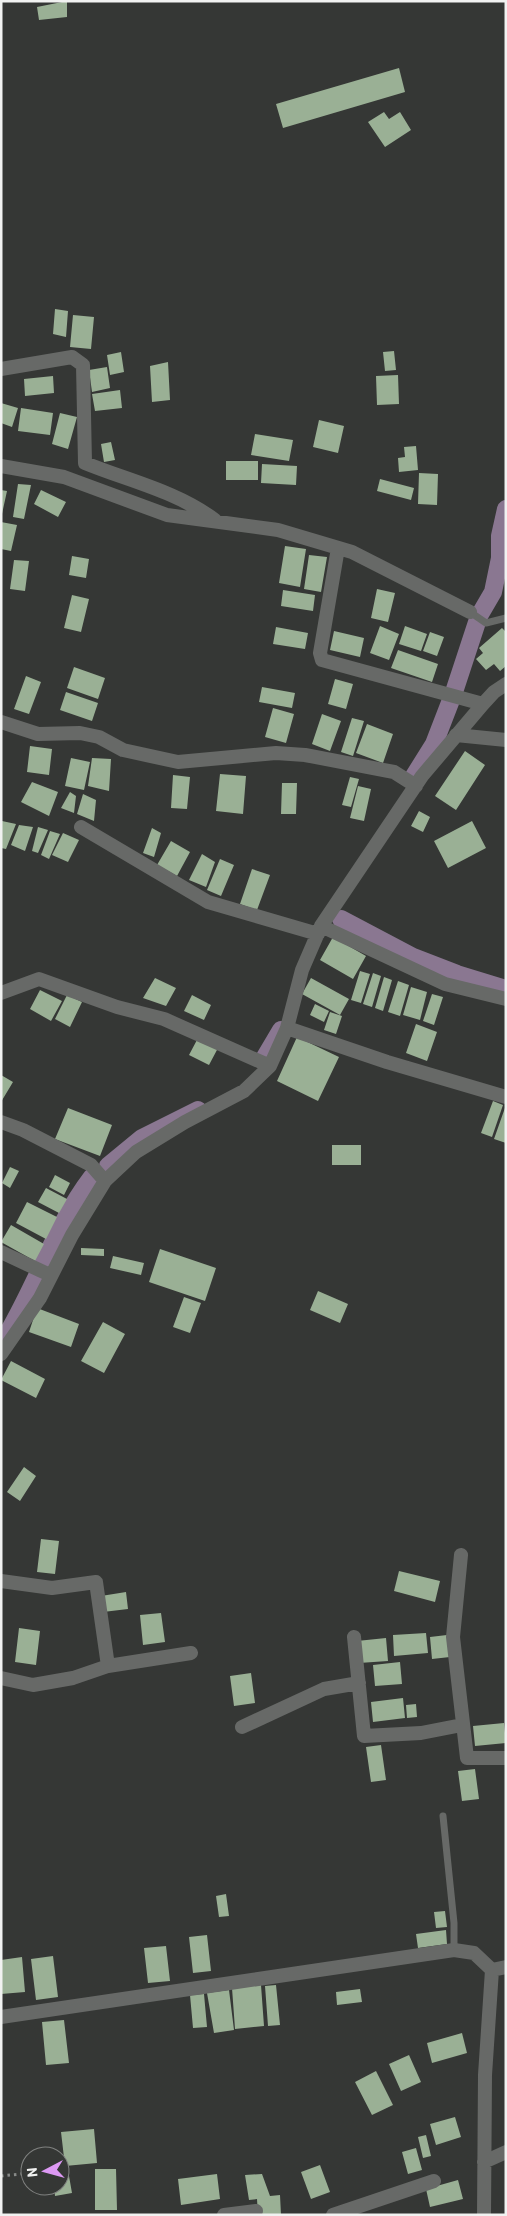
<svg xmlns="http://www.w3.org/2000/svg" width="507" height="2216" font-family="Barlow,sans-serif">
<rect width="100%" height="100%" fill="#353735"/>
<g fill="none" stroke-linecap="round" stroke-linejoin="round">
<path stroke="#8a7791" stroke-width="18" d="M455,689L479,616L493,592L500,558V536L506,509
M414,776L434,744L451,700
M341,919L413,957L457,974L506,989
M265,1057L281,1030
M108,1166L142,1138L198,1110
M3,1341C36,1288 54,1227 92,1177"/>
</g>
<path fill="#9ab095" d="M67,1V17L39,20L37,7Z
M399,68L405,92L283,128L276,104Z
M384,112L389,119L400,112L411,130L385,147L368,122Z
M55,309L68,311L66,337L53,334Z
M73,315L94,317L91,349L70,347Z
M394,351L396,370L385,371L383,352Z
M121,352L124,372L110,375L107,355Z
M168,362L170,400L152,402L150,366Z
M107,367L110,388L92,392L89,370Z
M398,375L399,404L377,405L376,376Z
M53,376L54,393L25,396L24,379Z
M120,390L122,408L95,411L92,394Z
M1,403L18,408L12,427L1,423Z
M21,408L53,413L50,435L18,431Z
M60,413L77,417L68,449L52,444Z
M319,420L344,426L338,453L313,447Z
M255,434L293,440L289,461L251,455Z
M111,442L115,460L104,462L101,444Z
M416,446L418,470L399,472L398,458L405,457L404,447Z
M226,461H258V480H226Z
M262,464L297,466L296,485L261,483Z
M419,473L438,474L437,505L418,504Z
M380,479L414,488L411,500L377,491Z
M18,484L31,485L24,519L13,517Z
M1,490L7,491L2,514H1Z
M41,490L66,502L58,517L34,504Z
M1,522L17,525L11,551L1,549Z
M285,546L306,549L300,587L279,583Z
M309,555L327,557L321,592L304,589Z
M72,556L89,559L86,578L69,575Z
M14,560L29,561L25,591L10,589Z
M377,589L395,593L388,622L371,618Z
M283,590L315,595L313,611L281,606Z
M72,595L89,599L81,632L64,628Z
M380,626L399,634L389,660L370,653Z
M405,626L427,634L421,651L399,644Z
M276,627L308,633L305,649L273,644Z
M502,628L506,632V666L500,671L494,664L486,670L476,659L483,653L479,648Z
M334,631L364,638L360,657L330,650Z
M430,632L444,637L437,656L423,651Z
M398,650L438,664L432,682L391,668Z
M74,667L105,678L98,699L67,688Z
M26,676L41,682L29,714L14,709Z
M335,679L353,684L346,709L328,704Z
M262,687L295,693L292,708L259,702Z
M66,692L98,703L92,721L60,710Z
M273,708L294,714L286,743L265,737Z
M322,714L341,721L330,751L312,744Z
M352,718L364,721L353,756L341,752Z
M367,724L393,734L383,763L356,753Z
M30,746L52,749L49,775L27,772Z
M465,751L485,765L456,810L435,796Z
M71,758L90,762L84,790L65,786Z
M92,758L111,759L109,791L88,786Z
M220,774L246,776L243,814L216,811Z
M173,775L190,777L187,809L171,808Z
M350,777L359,779L351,807L342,805Z
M32,782L58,792L49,816L21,802Z
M282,783H297L296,814H281Z
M358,786L371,789L364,821L350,818Z
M70,792L76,796L74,813L61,808Z
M83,794L96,800L94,821L77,814Z
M419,811L430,817L423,832L411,826Z
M2,821L16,824L6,849L1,848Z
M472,821L486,848L448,868L434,841Z
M19,825L33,827L25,851L11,845Z
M38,827L48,830L38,853L32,851Z
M152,828L161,833L154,857L143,853Z
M50,831L60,834L49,859L41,855Z
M63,833L79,840L68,862L52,855Z
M171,841L190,852L177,876L157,865Z
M202,854L215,862L206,887L189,880Z
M220,859L234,865L221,896L207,890Z
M252,869L270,875L257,910L240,904Z
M333,937L366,956L353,979L320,960Z
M360,971L370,974L361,1003L351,1000Z
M373,973L381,976L372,1007L363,1004Z
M384,977L392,980L383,1011L375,1008Z
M155,978L176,988L166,1006L143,998Z
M311,978L349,999L340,1015L302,994Z
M398,981L409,985L400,1016L388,1012Z
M411,987L427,992L420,1020L403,1015Z
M40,990L62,1001L51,1021L30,1009Z
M432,994L443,997L434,1025L423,1021Z
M67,995L82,1002L70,1027L55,1019Z
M192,995L211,1005L204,1020L184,1011Z
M315,1004L329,1011L324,1022L310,1015Z
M330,1012L342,1016L336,1034L324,1030Z
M416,1024L437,1032L427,1061L406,1053Z
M297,1037L339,1057L318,1101L277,1081Z
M198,1038L218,1048L209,1065L189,1055Z
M1,1075L13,1082L1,1102Z
M493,1101L503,1105L492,1137L481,1133Z
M506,1105V1143L494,1139Z
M68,1108L112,1125L100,1156L55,1139Z
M332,1145H361V1165H332Z
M10,1167L19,1171L10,1188L2,1183Z
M55,1175L70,1183L64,1195L49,1187Z
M46,1188L67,1199L59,1213L38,1202Z
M27,1202L57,1217L46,1239L16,1223Z
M11,1225L44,1244L35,1261L1,1242Z
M81,1248L104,1249V1256L81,1255Z
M160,1249L216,1268L205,1301L149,1282Z
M113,1256L144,1263L141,1275L110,1268Z
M318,1291L348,1304L340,1323L310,1310Z
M184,1297L201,1303L190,1333L173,1327Z
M37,1308L79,1324L71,1347L29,1332Z
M103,1322L125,1334L104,1373L81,1361Z
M11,1361L45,1379L36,1398L1,1380Z
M24,1467L36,1476L20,1501L7,1492Z
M41,1539L59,1541L55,1574L37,1572Z
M399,1571L440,1581L435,1602L394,1591Z
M126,1592L128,1609L103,1612L101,1596Z
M161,1613L165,1642L143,1645L140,1615Z
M19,1628L40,1631L36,1665L15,1662Z
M426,1633L428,1653L394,1656L393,1635Z
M447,1635L450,1657L432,1659L430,1637Z
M386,1638L388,1661L359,1663L357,1641Z
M400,1662L402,1684L375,1686L373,1665Z
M251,1673L255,1703L234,1706L230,1676Z
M403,1698L405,1718L373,1722L371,1702Z
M416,1704L417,1717L407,1718L406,1705Z
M504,1723L506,1743L475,1746L473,1726Z
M381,1745L386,1780L371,1782L366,1747Z
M475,1769L479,1799L462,1801L458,1771Z
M226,1894L229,1916L219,1917L216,1896Z
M445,1911L447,1927L436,1928L434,1912Z
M446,1930L447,1944L418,1948L416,1934Z
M207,1935L211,1971L193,1973L189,1937Z
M166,1946L170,1981L148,1983L144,1948Z
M53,1956L58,1997L36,2000L31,1959Z
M22,1957L25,1992L1,1994V1960Z
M261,1985L264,2026L235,2029L232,1988Z
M276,1985L280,2025L268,2026L265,1986Z
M360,1989L362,2002L337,2005L336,1992Z
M229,1990L234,2030L214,2033L207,1993Z
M204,1994L207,2027L193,2028L190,1995Z
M64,2020L69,2063L46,2065L42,2022Z
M462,2033L467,2053L432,2063L427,2043Z
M409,2055L421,2082L401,2091L389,2064Z
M376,2071L393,2105L372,2115L355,2082Z
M455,2117L461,2137L436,2145L430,2124Z
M94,2129L97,2163L65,2166L61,2132Z
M426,2135L431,2156L423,2158L418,2137Z
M416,2148L422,2170L408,2174L402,2152Z
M320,2165L330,2192L311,2199L301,2172Z
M95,2169H116L117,2210H95Z
M217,2174L220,2199L181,2205L178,2179Z
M262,2174L270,2196L280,2195L281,2215H258L257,2199L249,2200L245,2175Z
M69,2176L72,2193L55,2196L54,2186H60V2177Z
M458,2180L463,2199L430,2207L426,2189Z"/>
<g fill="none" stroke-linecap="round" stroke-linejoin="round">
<path stroke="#878987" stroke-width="3" stroke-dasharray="2.5 4" stroke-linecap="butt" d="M1,2176L30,2173"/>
<path stroke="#676967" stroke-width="7" d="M470,612L486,623L506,618
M443,1816L454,1923V1950"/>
<path stroke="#676967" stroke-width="14" d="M1,369L72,357L83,365L85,463C129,481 176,491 215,520
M1,466L64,477L167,515L278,530L352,552L470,612
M338,548L320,653L322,660L483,704
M1,722L38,734L80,733L99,737L123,750L178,762L276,753L305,755L394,772L416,786
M456,735L506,740
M81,827L208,902L318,934
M321,926L445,984L506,999
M1,993L39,979L117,1007L164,1019L270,1066
M287,1028L387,1062L506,1097
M1,1122L23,1130L91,1165L105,1181
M1,1252L50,1275
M1,1354L40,1298L72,1235L105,1181L136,1152L185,1122L244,1091L270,1066L287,1028L302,970L321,926L422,776L483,704L494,692L506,684
M461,1555L453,1637L467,1758H506
M1,1581L52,1588L96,1582L108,1666L191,1653
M354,1637L364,1736L421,1733L462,1725
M1,1678L33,1685L73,1678L108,1666
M242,1727L324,1689L359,1683
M492,1970L506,1967
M1,2017L454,1950L474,1953L492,1970L485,2075L484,2215
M484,2162L506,2152
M224,2215L256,2211
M333,2215L434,2181"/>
</g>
<rect width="507" height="2216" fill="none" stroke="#f1f2f1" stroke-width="5"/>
<g transform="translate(45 2171) rotate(264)"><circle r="24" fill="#353735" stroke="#808280"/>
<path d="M0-4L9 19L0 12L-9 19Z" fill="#dd99f4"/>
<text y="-8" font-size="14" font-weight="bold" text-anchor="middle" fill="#f1f2f1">N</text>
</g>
</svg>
